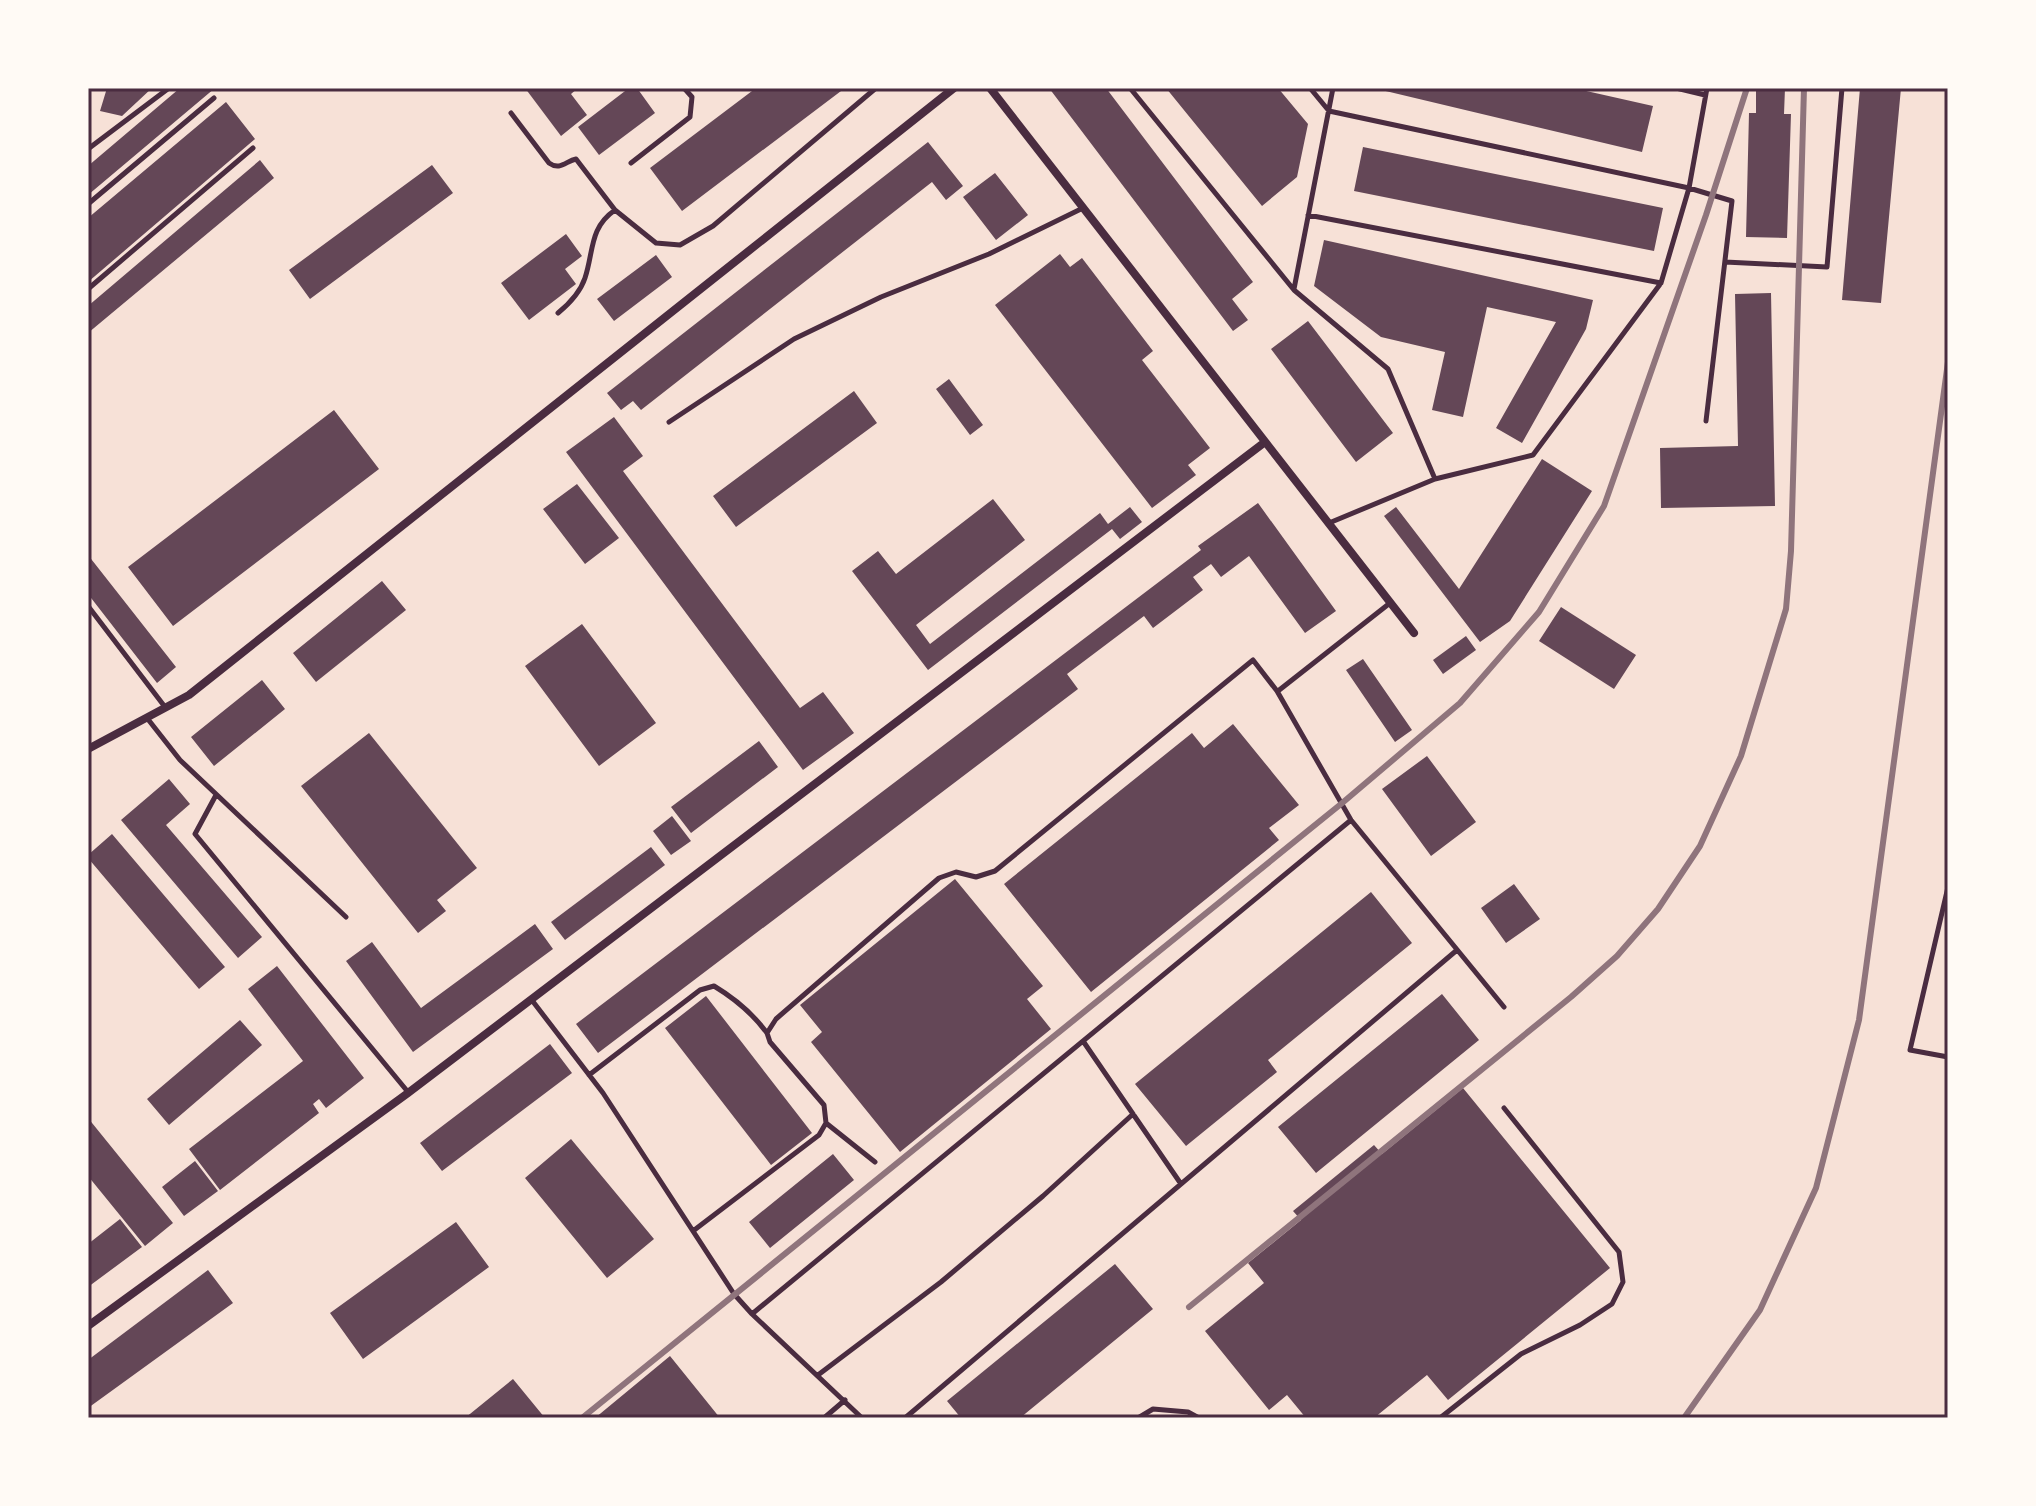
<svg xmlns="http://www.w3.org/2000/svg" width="2036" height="1506" font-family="Bitter,serif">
<rect width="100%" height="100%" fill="#f7e1d7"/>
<path fill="#644757" d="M107,88H152L122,116L100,111Z
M180,88H215L88,195V166Z
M525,88H578L571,94L587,115L561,136Z
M629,88H637L655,113L599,155L578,127Z
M756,88H845L682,211L650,168Z
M1049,88H1106L1253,282L1232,299L1248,320L1233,331Z
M1166,88H1278L1308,124L1297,177L1262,206Z
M1373,88H1573L1653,106L1642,152Z
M1756,88H1785L1784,114H1791L1787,238L1746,237L1749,113H1756Z
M1860,88H1901L1881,303L1842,300Z
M226,102L255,139L88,282V218Z
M928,142L963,186L946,200L932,182L641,410L633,401L621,410L607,393Z
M1363,147L1663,208L1654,251L1354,191Z
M260,160L274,178L88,333V306Z
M432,165L453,193L310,299L289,270Z
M995,173L1028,215L996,240L963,197Z
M566,234L582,256L565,269L576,284L529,320L501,283Z
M1324,240L1593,300L1586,329L1522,443L1496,428L1556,322L1487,307L1463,417L1432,410L1445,352L1381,337L1314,286Z
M1060,254L1070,267L1082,258L1153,351L1142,360L1210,448L1188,465L1196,475L1152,508L995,305Z
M656,255L672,277L614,321L597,299Z
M1771,293L1775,506L1661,508L1660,448L1738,446L1735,294Z
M1308,321L1393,433L1356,462L1271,349Z
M949,379L983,425L970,435L936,389Z
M854,391L877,423L736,527L713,496Z
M334,410L379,469L173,626L128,567Z
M614,417L643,456L623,471L800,708L823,692L854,733L803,770L566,452Z
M1542,459L1592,491L1510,621L1480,642L1384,516L1396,507L1459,589Z
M577,484L619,538L585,564L543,509Z
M993,499L1025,540L916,625L930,644L1100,513L1108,524L1130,507L1142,522L1120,539L1112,529L928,670L852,571L878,551L896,574Z
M1258,503L1336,611L1305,633L1249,556L1221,577L1211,564L1193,577L1203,590L1153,628L1144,616L1067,674L1078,689L598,1053L576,1024L1201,550L1198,546Z
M88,555L176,667L157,683L88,594Z
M382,581L406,610L316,682L293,653Z
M1561,607L1636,655L1614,689L1539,641Z
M582,624L656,723L599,766L525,666Z
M1466,636L1476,650L1443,674L1433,660Z
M1363,659L1412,730L1395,742L1346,670Z
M262,680L285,709L214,766L191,737Z
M1233,724L1299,805L1269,828L1279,840L1091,992L1004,884L1192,733L1204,748Z
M369,733L477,868L437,900L446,911L418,933L301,786Z
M759,741L778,767L691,833L671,807Z
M1427,756L1476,822L1431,856L1382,789Z
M169,779L190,804L166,825L262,937L238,958L121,820Z
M672,816L691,841L671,855L653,831Z
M112,834L225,967L199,989L88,858V855Z
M651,847L665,865L565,940L551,922Z
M955,879L1043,986L1027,999L1051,1029L900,1152L811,1042L822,1032L800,1005Z
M1514,884L1540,919L1506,943L1481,908Z
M1371,892L1412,943L1268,1060L1277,1072L1186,1146L1135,1084Z
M535,924L553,949L413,1052L346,961L372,942L421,1008Z
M277,966L364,1078L326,1108L319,1099L313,1104L319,1113L220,1190L189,1149L303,1061L248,989Z
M1442,994L1479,1040L1316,1173L1278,1127Z
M706,996L812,1133L771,1165L665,1028Z
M240,1020L262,1045L169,1125L147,1099Z
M550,1044L572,1073L442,1171L420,1143Z
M1463,1088L1610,1268L1448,1400L1427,1375L1374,1418H1306L1287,1395L1269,1410L1205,1331L1264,1283L1248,1263L1301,1220L1293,1211L1374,1145L1382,1154Z
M88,1118L173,1223L145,1246L88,1176Z
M571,1139L654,1239L607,1278L525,1178Z
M833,1154L854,1180L770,1248L749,1222Z
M195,1161L218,1191L184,1216L162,1187Z
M120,1219L142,1247L88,1287V1244Z
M456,1222L489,1267L363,1359L330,1313Z
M1115,1264L1153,1309L1020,1418H961L947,1401Z
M208,1270L233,1303L88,1408V1360Z
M670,1356L720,1418H595Z
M513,1379L545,1418H465Z"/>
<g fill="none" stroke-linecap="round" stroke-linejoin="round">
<path stroke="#4a2c40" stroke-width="5" d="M1130,88L1294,290L1388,369L1435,479
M1310,88L1329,111L1689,188L1732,201L1706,421
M1676,88L1705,95
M88,89V88
M511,113L549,163C560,171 566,161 576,159L615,210L656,243L680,245L713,226L876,88
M88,149L169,88
M631,163L690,117L692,97L684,88
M88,204L214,98
M1308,215L1661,283
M1725,262L1827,267L1842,88
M88,289L253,148
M1294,289L1333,88
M558,313C569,304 580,293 585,278C594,251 589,228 615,210
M669,422L794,339L881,297L989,254L1083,208
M1329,523L1435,479L1533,455L1661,283L1689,188L1707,88
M88,606L165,707
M1278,691L1390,603
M147,718L180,760L346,917
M216,795L195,834L408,1092
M1948,887L1910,1050L1948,1057
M531,999L603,1093L734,1294L752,1314L862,1418
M1083,1041L1181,1184
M589,1075L700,990L714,986C734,998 753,1014 767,1033
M826,1123L875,1162
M693,1231L819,1135L826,1123L824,1105L770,1042L767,1033L776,1019L939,878L956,872L976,877L995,871L1253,660L1277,691L1351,820L1504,1007
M752,1314L1351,820
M818,1375L941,1282L1043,1196L1133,1114
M824,1418L845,1400
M905,1418L1457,950
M1138,1418L1153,1409L1188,1412L1199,1418
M1440,1418L1521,1354L1580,1325L1612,1304L1623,1282L1619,1252L1504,1108"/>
<path stroke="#4a2c40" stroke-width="8" d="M990,88L1414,633
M88,749L189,695L954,88
M88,1326L408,1093L1265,442"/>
<path stroke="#8f747c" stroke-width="6" d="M1189,1307L1571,997L1617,956L1658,909L1700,846L1741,756L1786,609L1791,551L1804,88
M582,1418L1341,804L1460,703L1539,612L1604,506L1706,215L1747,88
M1684,1418L1760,1310L1816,1188L1859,1020L1948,362"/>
</g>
<rect width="2036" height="1506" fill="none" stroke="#fffaf5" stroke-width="180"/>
<rect x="90" y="90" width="1856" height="1326" fill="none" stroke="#4a2c40" stroke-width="3"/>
</svg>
